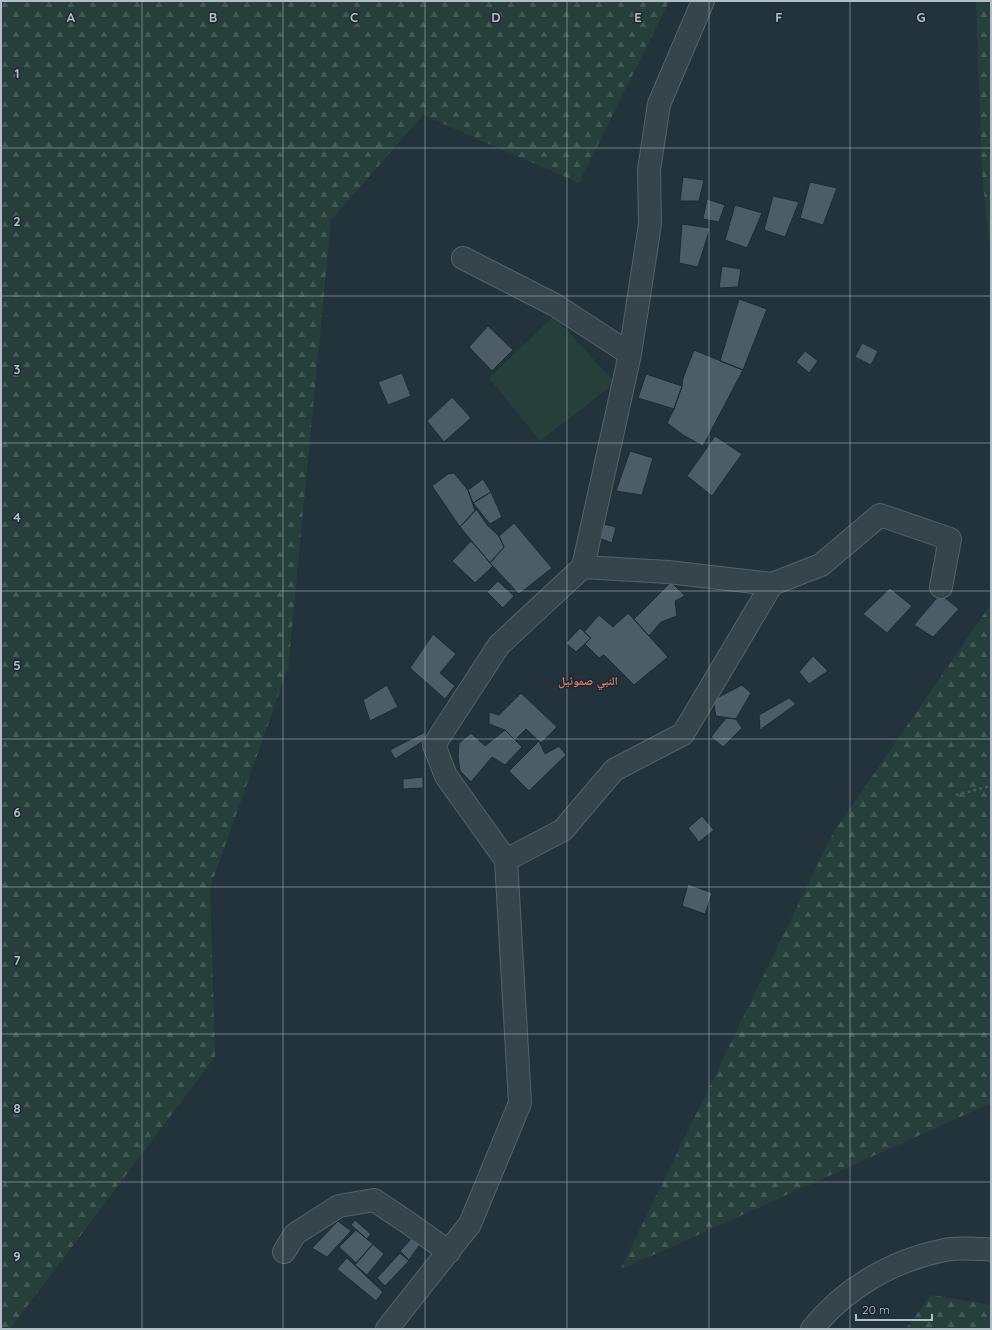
<svg xmlns="http://www.w3.org/2000/svg" width="992" height="1330" font-family="Quicksand,'Noto Naskh Arabic',sans-serif">
<defs>
<pattern id="forest-firs" width="22" height="20" patternUnits="userSpaceOnUse"><rect width="22" height="20" fill="#263f3b"/><path d="M5 1l3.5 6h-7zM16 11l3.5 6h-7z" fill="#435956"/></pattern>
</defs>
<rect width="100%" height="100%" fill="#23333c"/>
<path fill="url(#forest-firs)" d="M1,1H669L579,183L423,115L331,220L288,668L210,888L215,1057L10,1329H1Z
M976,1H991V260L982,173Z
M991,604V1103L620,1270L833,833Z
M931,1295L991,1305V1329H906Z"/>
<path fill="#263f3b" d="M554,316L615,383L540,441L489,378Z"/>
<path fill="#4c5d67" stroke="#1e2b33" d="M683,177L704,180L699,201H680Z
M810,182L837,188L823,225L800,218Z
M773,196L799,202L785,237L764,230Z
M707,199L725,205L719,222L703,219Z
M735,205L762,213L747,248L725,240Z
M682,224L710,228L698,267L679,263Z
M722,266L741,269L738,287L719,288Z
M739,299L767,309L743,370L720,361Z
M488,326L513,350L492,371L469,347Z
M862,343L878,351L871,365L855,357Z
M694,350L743,370L703,446L683,435L667,423L674,409L682,386L683,378Z
M805,351L818,361L809,373L796,362Z
M402,373L411,396L388,405L378,382Z
M646,374L682,386L674,409L638,398Z
M452,397L471,418L444,442L427,421Z
M715,436L742,454L712,496L687,476Z
M630,451L653,458L642,495L616,491Z
M454,473L468,490L475,511L460,527L432,486L448,474Z
M483,479L491,492L473,503L468,490Z
M491,492L502,517L490,524L473,503Z
M476,509L488,526L499,536L504,547L490,563L460,527Z
M514,523L552,568L519,594L490,563L504,547L499,536Z
M603,524L616,527L612,543L599,538Z
M471,541L493,566L475,583L452,561Z
M498,581L514,596L503,608L487,592Z
M671,582L685,596L675,601L677,616L661,622L649,636L634,619Z
M890,588L912,606L887,633L863,614Z
M940,594L959,609L933,637L914,625Z
M628,613L668,657L634,685L604,655L599,658L585,644L591,638L584,632L599,615L613,627Z
M580,628L591,638L576,652L566,643Z
M433,634L456,654L440,673L455,686L445,699L410,668Z
M813,656L828,671L809,684L799,672Z
M387,685L398,707L370,721L363,700Z
M742,685L751,693L736,719L716,716L713,700Z
M521,693L557,727L541,743L526,729L515,740L505,730L489,724V712L499,715Z
M789,698L796,704L760,730L759,715Z
M726,718L736,719L742,728L723,747L711,737Z
M505,730L522,747L505,765L492,757L471,782L460,771L458,756L459,743L471,733L485,746Z
M425,732V740L395,759L390,750Z
M539,741L545,754L559,746L566,755L529,791L509,771Z
M423,777V788L403,789V779Z
M702,816L714,830L699,842L688,828Z
M688,884L712,893L705,914L682,906Z
M355,1220L371,1234L367,1239L351,1225Z
M338,1221L351,1231L327,1257L312,1248Z
M356,1230L373,1244L356,1263L339,1247Z
M413,1237L421,1243L409,1260L400,1251Z
M373,1244L384,1254L367,1275L355,1265Z
M400,1253L409,1261L385,1286L377,1278Z
M347,1258L383,1292L376,1301L337,1269Z"/>
<g fill="none" stroke-linecap="round" stroke-linejoin="round">
<defs>
<path id="minor" d="M463,258L555,305L630,354
M583,567L668,572L772,584
M506,860L563,830L614,770L683,734L772,584L821,565L880,515L950,539L941,587
M284,1252L295,1234L339,1206L374,1200L407,1222L449,1252
M387,1329L470,1224L520,1103L506,860L446,776L434,745L499,645L583,567L630,354L650,224L649,170L659,104L703,1
M812,1329C845,1288 893,1260 945,1250C957,1247 972,1249 985,1249L991,1250"/>
</defs>
<use href="#minor" stroke="#55626a" stroke-width="24"/>
<path stroke="#445b58" stroke-width="2.5" stroke-dasharray="3 3" stroke-linecap="butt" d="M956,795L991,786"/>
<use href="#minor" stroke="#36444c" stroke-width="22"/>
</g>
<path fill="none" stroke="#b2bfc7" stroke-width="1" stroke-opacity="0.55" d="M142,1V1329M283,1V1329M425,1V1329M567,1V1329M709,1V1329M850,1V1329M1,148H991M1,296H991M1,443H991M1,591H991M1,739H991M1,887H991M1,1034H991M1,1182H991"/>
<g text-anchor="middle" stroke-width="3" stroke-linejoin="round" paint-order="stroke">
<g font-size="12" font-weight="bold" fill="#d47960" stroke="#1c2931">
<text x="588" y="685">النبي صموئيل</text>
</g>
</g>
<g font-size="13" text-anchor="middle" font-weight="bold" fill="#b2bfc7" stroke="#1c2931" stroke-width="3" stroke-linejoin="round" paint-order="stroke">
<text x="71" y="22">A</text>
<text x="213" y="22">B</text>
<text x="354" y="22">C</text>
<text x="496" y="22">D</text>
<text x="638" y="22">E</text>
<text x="779" y="22">F</text>
<text x="921" y="22">G</text>
<text x="17" y="78">1</text>
<text x="17" y="226">2</text>
<text x="17" y="374">3</text>
<text x="17" y="522">4</text>
<text x="17" y="670">5</text>
<text x="17" y="817">6</text>
<text x="17" y="965">7</text>
<text x="17" y="1113">8</text>
<text x="17" y="1261">9</text>
</g>
<rect width="992" height="1330" fill="none" stroke="#b2bfc7" stroke-width="4"/>
<path d="M856 1314v6h76v-6" fill="none" stroke="#b2bfc7" stroke-width="2"/>
<text x="862" y="1314" font-size="12" fill="#b2bfc7" stroke="#1c2931" stroke-width="3" paint-order="stroke">20 m</text>
</svg>
